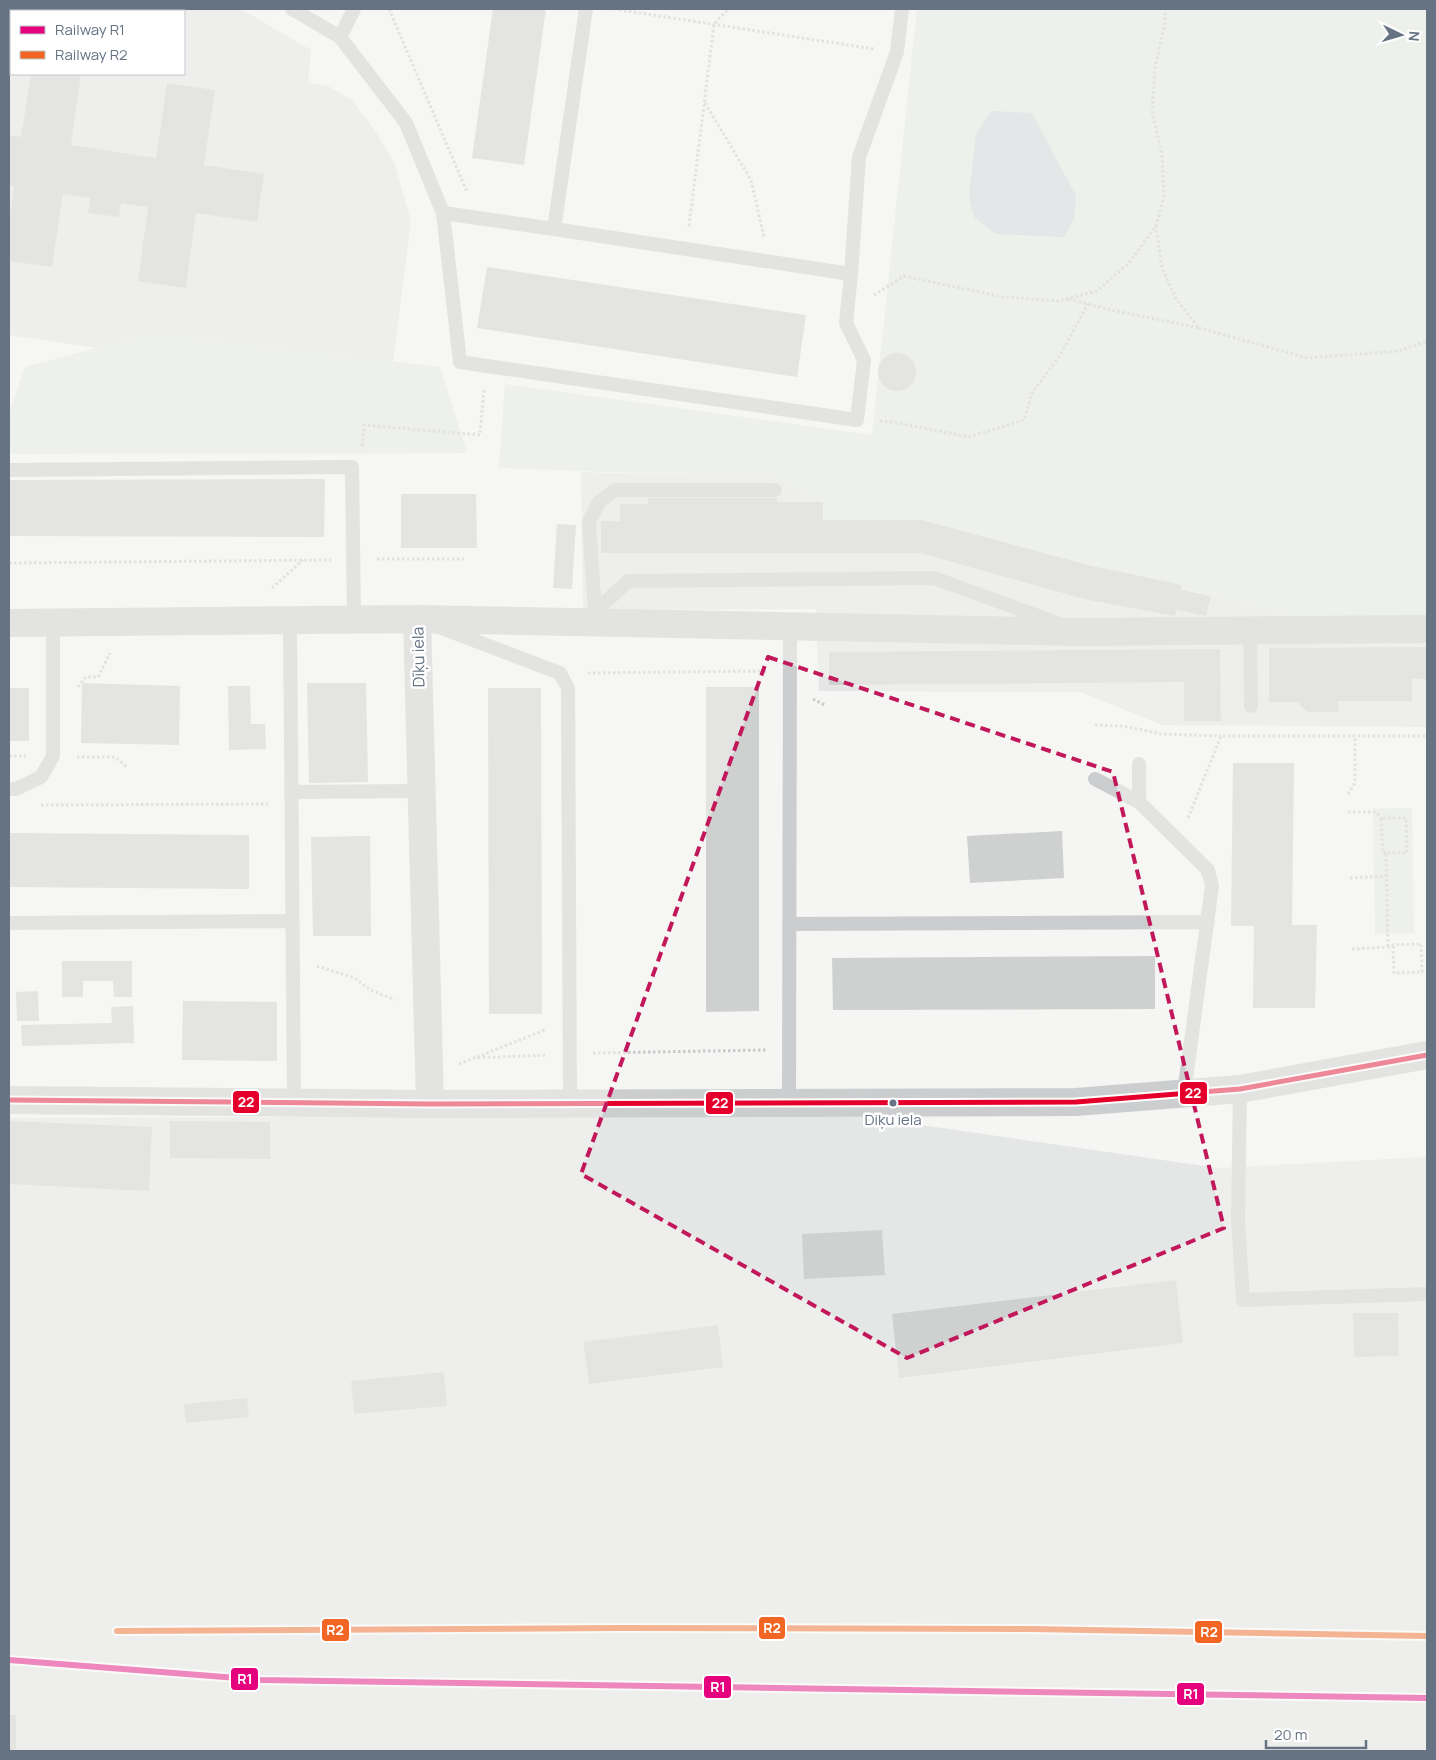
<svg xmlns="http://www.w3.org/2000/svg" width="1436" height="1760" font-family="Manrope,sans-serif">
<rect width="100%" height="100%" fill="#f5f5f3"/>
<path fill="#e5e7e6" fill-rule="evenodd" d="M9,9H241L311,50L308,83L328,86L352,100L374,129L394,162L411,222L389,392L9,335ZM11,11H184V74H11Z
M581,472L779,478L823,502V520H922L1092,566L1211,596L1427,616V727L1162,725L1081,692L819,691L816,609L583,610Z
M852,1115L1218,1168L1427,1157V1751H9V1118Z"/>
<path fill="#e4e8e2" d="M917,9H1427V616H1291L1092,566L922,520H823V502L779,478L499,468L505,384L872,435Z
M153,333L440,367L467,453L9,454V414L25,367Z
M1412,808L1414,933L1375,934L1373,809Z"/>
<path fill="#cfd5d9" d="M992,111L1032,113L1076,196L1074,219L1064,237L996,234L974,217L969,197L976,134Z"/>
<path fill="#cfd0d0" d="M493,9H546L524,165L472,158Z
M31,74H81L71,145L156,158L167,83L215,90L204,165L264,174L257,222L196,213L186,288L138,281L148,207L121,203L119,217L88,213L90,198L63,194L52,267L9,261V222L14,186L9,185V135L21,137Z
M487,267L806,315L797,377L477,328Z
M878 372a19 19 0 1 1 38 0a19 19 0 1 1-38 0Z
M325,479L324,537L9,536V480Z
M401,494H476L477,548H401Z
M648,498H777V502H823V520H922L1092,566L1182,585L1181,590L1211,596L1206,616L1176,610L1175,616L1084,599L920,553H601V521H620V504H648Z
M557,524L576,525L572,589L553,588Z
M1427,647V679H1412V701H1338L1339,712H1308L1297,702H1269V648Z
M1220,649L1221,721H1184V682L829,685V652Z
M82,683L180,686L179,745L81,743Z
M307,683H366L368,782L309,783Z
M228,686H250L251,724H265L266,749L229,750Z
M706,687H759V1011L706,1012Z
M9,688H29V741H9Z
M488,688H541L542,1014H489Z
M1233,763H1294L1292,925H1317L1315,1008H1253L1254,926H1231Z
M1062,831L1064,878L970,883L967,836Z
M9,833L249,835V889L9,887Z
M370,836L371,936H313L311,837Z
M1155,956V1009L833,1010L832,958Z
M62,961H132V997H114L113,981H83V997H62Z
M38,991L39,1021H17L16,992Z
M183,1001L277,1002V1061L182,1060Z
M133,1006L134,1043L22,1046L21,1025L112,1023L111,1007Z
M9,1121L152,1127L149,1191L9,1184Z
M170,1121L270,1122V1159L170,1158Z
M882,1230L885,1275L804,1279L802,1234Z
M1176,1280L1183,1343L899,1378L892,1314Z
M1353,1313H1398L1399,1356L1354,1357Z
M718,1325L723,1367L589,1384L583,1342Z
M444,1372L447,1406L354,1414L351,1381Z
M247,1398L249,1417L186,1423L184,1404Z
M9,1715H16V1751H9Z"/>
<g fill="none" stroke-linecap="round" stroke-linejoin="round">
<path stroke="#cacacb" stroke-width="3" stroke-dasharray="2.5 2.5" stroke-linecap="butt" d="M389,9L467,192
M614,9L874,49
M705,103L751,180L764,237
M689,226L714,24L728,9
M874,295L904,276L1003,297L1059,301L1097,291L1129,263L1156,226L1164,196L1162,154L1152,111L1155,67L1165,23V9
M1069,299L1111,310L1199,328L1176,299L1162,268L1156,226
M1199,328L1308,358L1399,351L1427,341
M880,421L892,422L969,437L1024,420L1032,393L1060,355L1088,304
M362,446L364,425L480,435L484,389
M377,559H464
M9,563L331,560
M272,588L303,560
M588,673L767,671
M78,687L86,677H98L110,653
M813,699L825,705
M1095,725L1123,726L1161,734L1221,736
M9,756H26
M77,757H115L127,767
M1348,794L1355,783V736
M41,805L268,804
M1348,812H1376L1381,818
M1188,818L1221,736H1427
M1386,853H1383L1381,818H1406L1407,853H1386L1388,947
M1350,878L1387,876
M1352,949L1388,947L1393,945L1421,944L1422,972L1394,973L1393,945
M317,966L355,978L369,989L395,1000
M593,1053L767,1050
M477,1057L545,1030
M459,1064L474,1058L547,1055"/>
<path stroke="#cccdce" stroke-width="14" d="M292,9L340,37L406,123L443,213L554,229L586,9
M340,37L354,9
M443,213L460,362L857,420L864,360L846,323L851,274L554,229
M851,274L859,157L897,52L902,9
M9,470L352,467L354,620
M595,612L589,522L599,502L615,490H775
M290,620L294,1103
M585,621L628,581L934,578L1060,624
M439,627L560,673L568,688L570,1104
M1250,631L1251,706
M1139,764V802L1208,870L1212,886L1184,1093
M1095,779L1139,802
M9,789H16L41,777L53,756V622
M291,792L421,791
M9,923L292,921
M790,924L1208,922
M1240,1089L1238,1219L1243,1300L1427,1294
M789,1103L790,626"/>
<path stroke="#cccdce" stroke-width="28" d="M417,619L430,1104
M9,623L417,619L1082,632L1427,629
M9,1100L430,1104L1076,1102L1240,1089L1427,1055"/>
<defs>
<path id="bus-1" d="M9,1100L430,1104L1076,1102L1240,1089L1427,1055"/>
</defs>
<use href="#bus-1" stroke="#fff" stroke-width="9"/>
<use href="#bus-1" stroke="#e4002b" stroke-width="5"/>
<defs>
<path id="rail-1" d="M9,1660L261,1680L1427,1698"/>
<path id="rail-2" d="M117,1631L618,1628L1031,1629L1427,1636"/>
</defs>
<use href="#rail-1" stroke="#fff" stroke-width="10"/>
<use href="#rail-2" stroke="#fff" stroke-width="10"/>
<use href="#rail-1" stroke="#e5007d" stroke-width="6"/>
<use href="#rail-2" stroke="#f26522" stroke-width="6"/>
</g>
<path d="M0 0H1436V1760H0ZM768,657L1113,772L1224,1228L907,1358L581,1174Z" fill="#f5f5f3" fill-opacity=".55" fill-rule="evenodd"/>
<path fill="none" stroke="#c2185b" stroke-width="4" stroke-dasharray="10 6" stroke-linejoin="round" d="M768,657L1113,772L1224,1228L907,1358L581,1174Z"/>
<circle fill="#657383" stroke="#fff" stroke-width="2" cx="893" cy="1103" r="4.5"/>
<g text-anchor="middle" stroke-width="5" stroke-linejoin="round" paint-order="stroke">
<g font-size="15" fill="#657383" stroke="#fff">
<text x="893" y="1125">Diķu iela</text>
</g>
<g font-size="16" fill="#657383" stroke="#fff">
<text transform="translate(418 657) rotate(-91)" y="6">Dīķu iela</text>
</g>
</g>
<g stroke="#fff" stroke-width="2">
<rect x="1179" y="1081" width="29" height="24" rx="5" fill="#e4002b"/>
<rect x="232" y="1090" width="28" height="24" rx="5" fill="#e4002b"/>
<rect x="705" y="1091" width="29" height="24" rx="5" fill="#e4002b"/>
<rect x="758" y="1616" width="28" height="24" rx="5" fill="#f26522"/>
<rect x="321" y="1618" width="29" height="24" rx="5" fill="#f26522"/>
<rect x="1194" y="1620" width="29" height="24" rx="5" fill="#f26522"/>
<rect x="230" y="1667" width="29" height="24" rx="5" fill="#e5007d"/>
<rect x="703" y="1675" width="29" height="24" rx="5" fill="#e5007d"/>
<rect x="1176" y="1682" width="29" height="24" rx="5" fill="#e5007d"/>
</g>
<g font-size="14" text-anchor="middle" font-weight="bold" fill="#fff">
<text x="1193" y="1098">22</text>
<text x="246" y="1107">22</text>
<text x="720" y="1108">22</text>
<text x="772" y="1633">R2</text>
<text x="335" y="1635">R2</text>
<text x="1209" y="1637">R2</text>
<text x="245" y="1684">R1</text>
<text x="718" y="1692">R1</text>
<text x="1191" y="1699">R1</text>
</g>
<rect width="1436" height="1760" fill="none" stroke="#657383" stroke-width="20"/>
<rect x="10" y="10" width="175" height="65" fill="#ffffff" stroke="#c1c7cd"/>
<rect x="20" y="26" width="25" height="8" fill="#e5007d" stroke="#c1c7cd"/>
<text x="55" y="35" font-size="15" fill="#657383">Railway R1</text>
<rect x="20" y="51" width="25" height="8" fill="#f26522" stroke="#c1c7cd"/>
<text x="55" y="60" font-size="15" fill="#657383">Railway R2</text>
<g transform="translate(1401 35) rotate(95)" stroke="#ffffff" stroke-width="4" paint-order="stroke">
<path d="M0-4L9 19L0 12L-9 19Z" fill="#657383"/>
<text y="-8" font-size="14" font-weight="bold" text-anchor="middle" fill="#657383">N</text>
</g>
<path d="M1266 1740v8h100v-8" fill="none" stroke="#657383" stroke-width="2.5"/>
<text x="1274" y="1740" font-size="15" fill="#657383" stroke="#ffffff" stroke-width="4" paint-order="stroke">20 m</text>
</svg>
